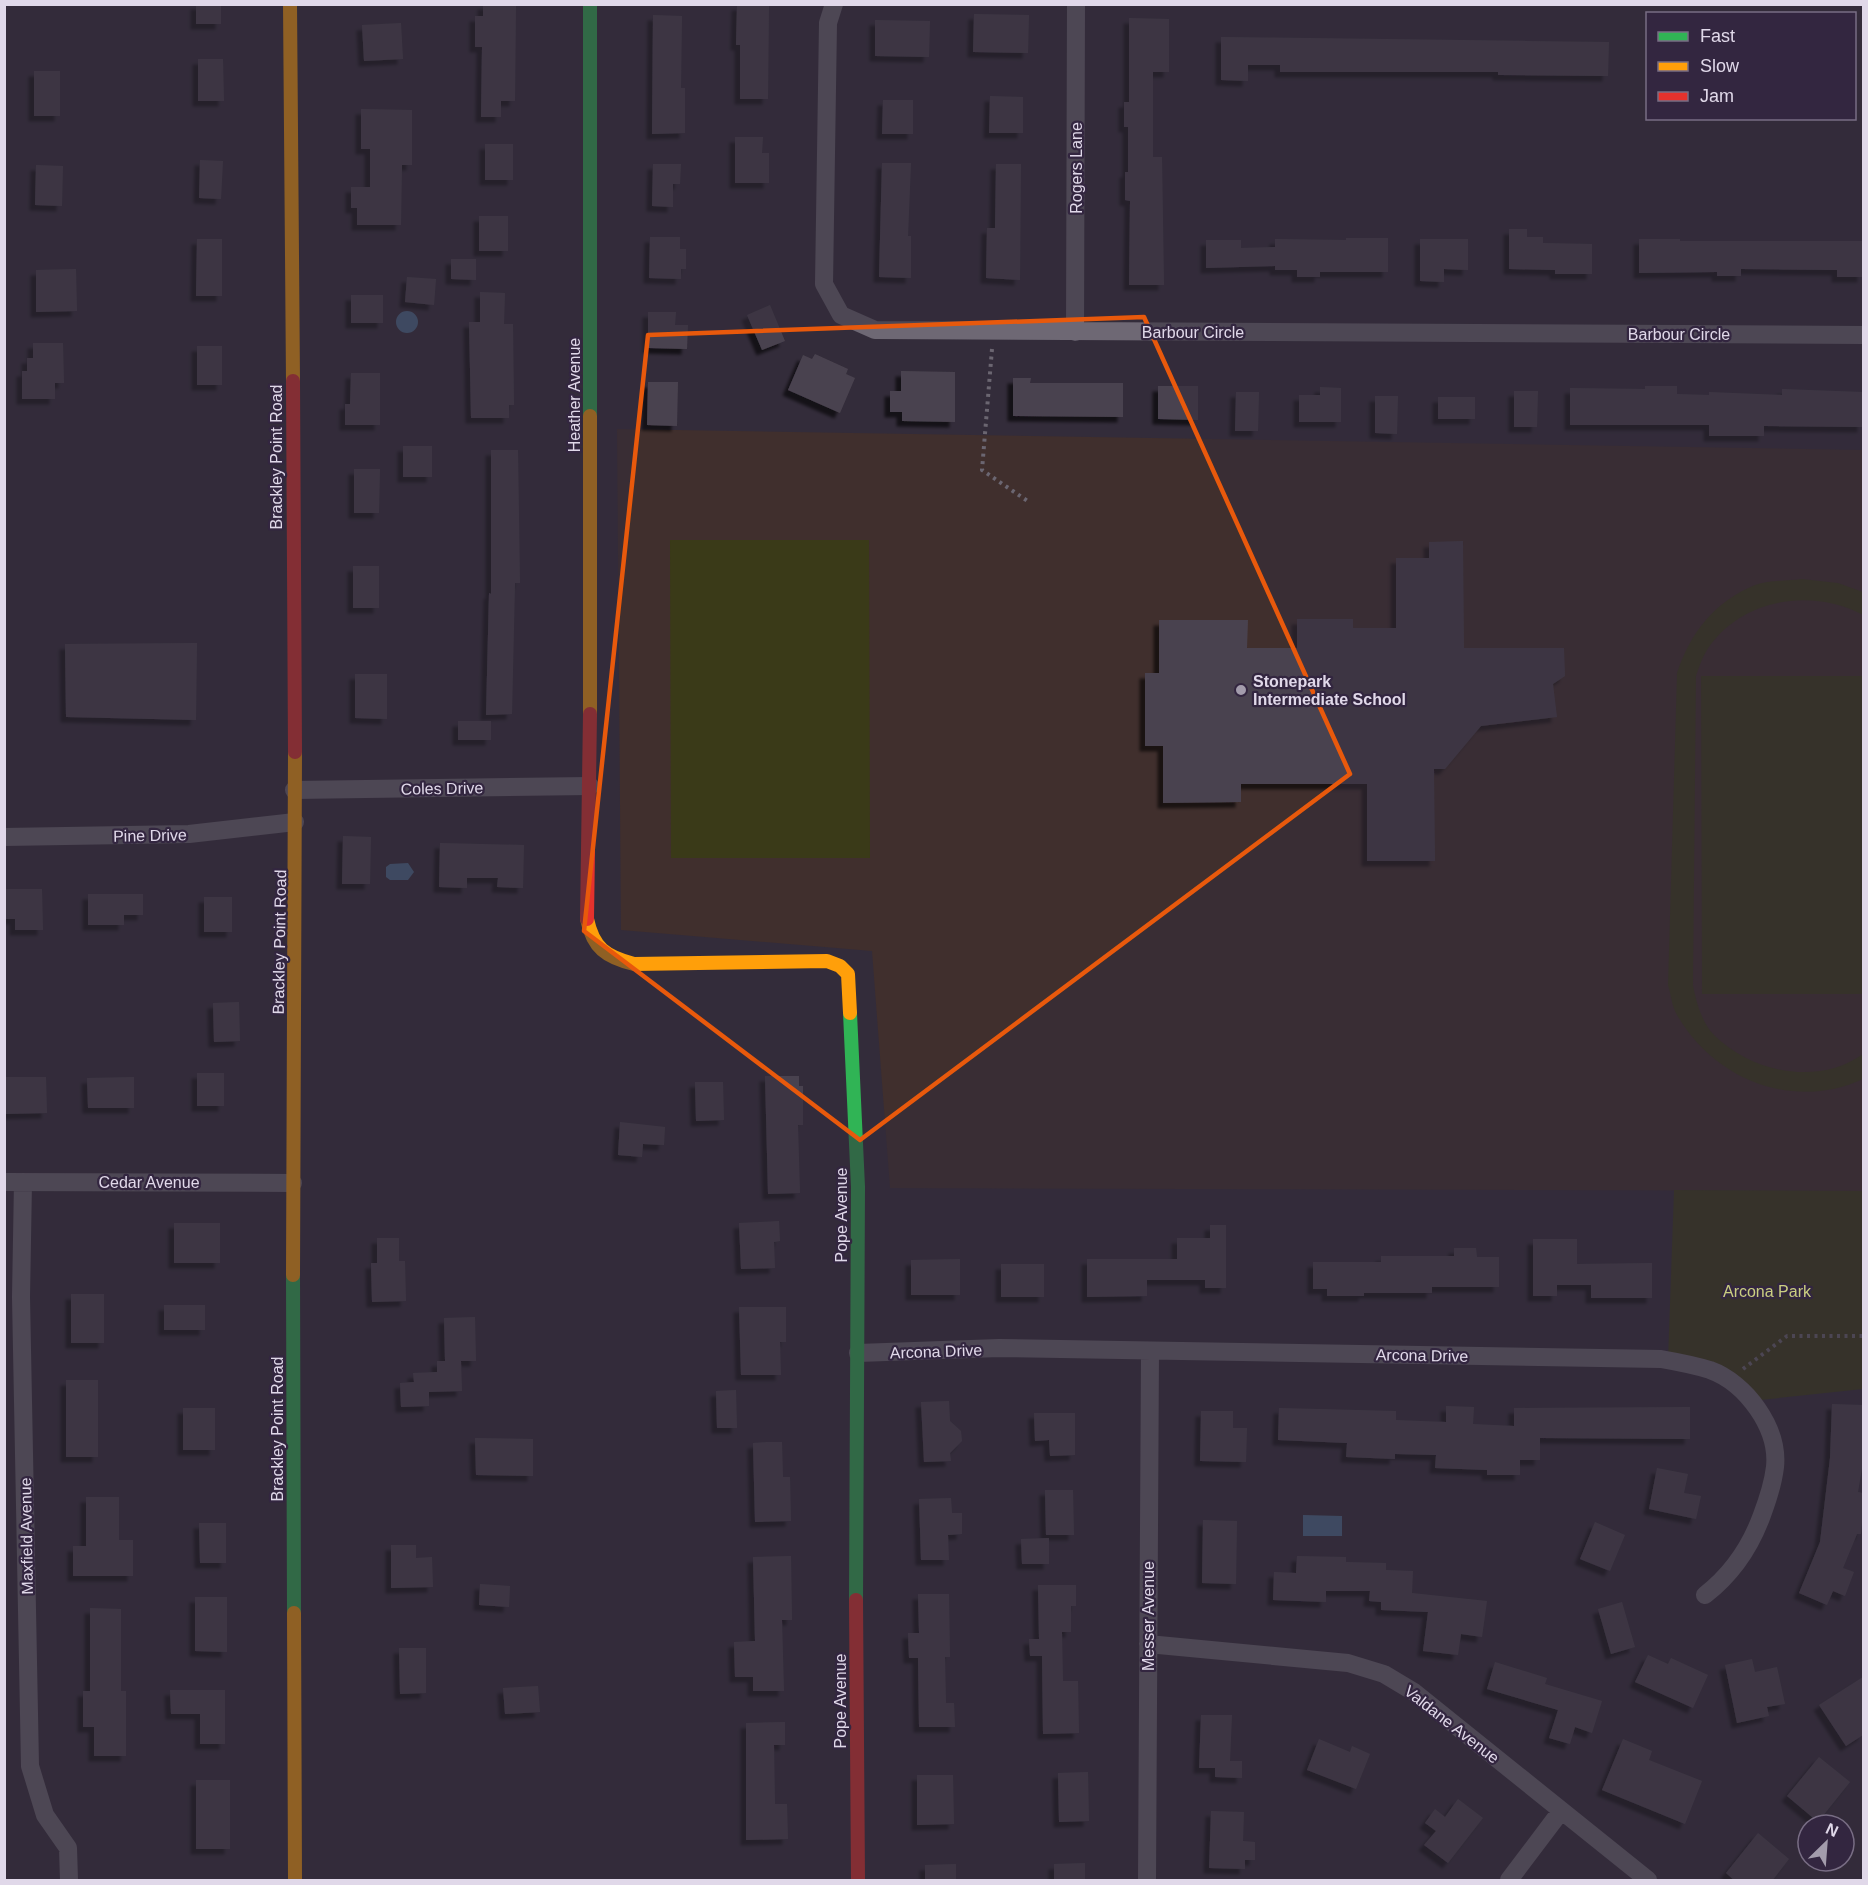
<svg xmlns="http://www.w3.org/2000/svg" width="1868" height="1885" font-family="Helvetica,sans-serif">
<defs>
<filter id="shadow"><feDropShadow dx="-5.5" dy="5.5" stdDeviation="1.5" flood-color="#0009"/></filter>
</defs>
<rect width="100%" height="100%" fill="#332c3a"/>
<path fill="#402f2d" d="M617,429L1863,450V1191L890,1188L872,951L621,930Z"/>
<path fill="#3a3a18" d="M670,540H869L870,858H671Z
M1802,579L1838,583L1863,592V615C1811,587 1740,599 1707,650C1702,658 1699,667 1696,676L1693,985C1696,1002 1702,1023 1714,1035C1752,1073 1819,1086 1863,1054V1079C1795,1111 1715,1081 1677,1015C1672,1007 1671,995 1668,985L1677,673C1690,633 1715,601 1755,585C1769,580 1788,581 1802,579Z
M1701,676H1863V994H1702Z
M1674,1190L1863,1191V1389L1751,1401L1712,1371L1668,1360Z"/>
<path fill="#4d6e90" d="M396 322a11 11 0 1 1 22 0a11 11 0 1 1-22 0Z
M408,863L414,872L408,880H390L386,877V867L390,864Z
M1303,1515L1342,1516V1536H1303Z"/>
<path fill="#4a434f" filter="url(#shadow)" d="M196,4H221V24H196Z
M483,4H516L515,101H501V117H481L482,47H475V16H483Z
M769,4L768,99H740V45H736L737,5Z
M974,14L1029,15L1028,53L973,52Z
M653,15L682,16L681,88H685V133L652,134Z
M1129,18L1169,19V72H1153V157H1162L1164,285H1129L1130,201L1125,200V172H1128V127H1124V102H1129Z
M875,20L930,21L929,57L875,56Z
M401,23L403,59L364,61L362,25Z
M1221,37L1609,42L1608,76L1498,75V72H1280V65H1248V81L1221,80Z
M198,59H223L224,101H198Z
M34,71H60V116H34Z
M990,96L1023,97V133H989Z
M883,100H913V134H882Z
M361,109L412,110V165H402L401,225H357V208H351V187H370V149H361Z
M735,137H763L762,153H769V183H735Z
M485,144H513V180H485Z
M200,160L223,161L221,199L199,198Z
M882,163H911L908,236H911V278L879,277Z
M653,164H681L680,184H673V207L652,206Z
M996,164H1021L1020,280L986,278L987,228H995Z
M36,165L63,166L62,206L35,205Z
M479,216H508V251H479Z
M1509,229H1527V237H1543V243L1592,244V274H1555V270L1509,269Z
M650,237H680V249H686V269H681V279L649,278Z
M1346,238H1388V272H1320V277H1297V270H1275V266L1206,268V240H1241V248L1275,247V239L1346,240Z
M197,239H222V296H196Z
M1420,239H1468V270L1444,269V282L1420,281Z
M1639,239H1680V241H1863V277H1837V270L1741,269V276H1717V272L1639,273Z
M451,259H476V280L451,279Z
M76,269L77,311L36,312V270Z
M407,277L436,279L434,305L405,302Z
M480,292L505,293L504,324H513L514,405H509V418H471L469,322H480Z
M351,295H383V323H351Z
M770,305L785,341L762,350L747,315Z
M648,312H676L675,325H688L687,349L648,348Z
M33,343H63L64,383H55V399H22V371H27V358H33Z
M197,346H222V385H197Z
M815,354L848,369L846,374L855,378L840,413L788,390L803,355L812,359Z
M901,371L955,372V422L902,421V412H890V391H901Z
M351,373H380V425H345V404H350Z
M1013,378H1031L1030,383H1123V417L1013,416Z
M648,382H678L677,426L647,425Z
M1158,386H1198V420L1158,419Z
M1645,386H1677V394L1709,395V392L1782,395V389L1863,392V427L1764,426V436H1709V425H1570V388L1645,389Z
M1320,387L1341,388V422H1299V395H1320Z
M1514,391H1538L1537,427H1514Z
M1236,392H1259L1258,431H1235Z
M1375,396H1398L1397,434L1375,433Z
M1438,397H1475V419H1438Z
M403,446H432V477H403Z
M491,450H518L520,583H515L512,714L486,715L489,593L491,594Z
M354,469H380L379,513H354Z
M1463,541L1464,648H1564L1565,676L1553,684L1557,717L1481,726L1445,769H1434L1435,861H1367V784H1241V802L1163,803V746H1145V673H1159V620H1248L1247,648H1297V619H1353V628H1396V558H1429V542Z
M353,566H379V608H353Z
M197,643L196,720L66,717L65,644Z
M355,674H387V719L355,718Z
M458,721H491V740H458Z
M343,836L371,837L370,884H342Z
M440,843L524,845L523,888L497,887L498,878H467V888L439,887Z
M4,889H42L43,930H15V919H4Z
M88,894H143V915H124V925H88Z
M204,897H232V932H204Z
M239,1002L240,1041L214,1042L213,1003Z
M197,1073H224V1106H197Z
M765,1076H799V1086H803V1125H798L800,1193L768,1194Z
M4,1077H46L47,1113L4,1114Z
M134,1077V1108H88L87,1078Z
M695,1082H723L724,1120L696,1121Z
M620,1122L665,1127L664,1145L643,1144L642,1157L618,1155Z
M779,1221L780,1241L774,1242L775,1268L741,1269L739,1223Z
M174,1223H220V1263H174Z
M1210,1225H1226V1288H1205V1280H1147V1296L1087,1297V1259H1177V1238H1210Z
M377,1238H399V1261H405L406,1301L372,1302L371,1263H377Z
M1533,1239H1577V1264L1652,1263V1298H1591V1285H1557V1296H1533Z
M1454,1248H1476L1477,1257H1499V1287H1432V1293H1364V1296H1327V1289H1313V1262H1381V1256H1454Z
M960,1259V1295H911V1260Z
M1001,1264H1044V1297H1001Z
M71,1294H104V1343H71Z
M164,1305H205V1330H164Z
M739,1307H786V1342H780L781,1375H741Z
M475,1317L476,1361H461L462,1391L429,1392V1406L401,1407L400,1383L414,1382L413,1373L437,1372V1361H445L444,1318Z
M66,1380H98V1457H66Z
M736,1390L737,1428H717L716,1391Z
M949,1401L950,1421L961,1431L962,1441L950,1453L951,1461L924,1462L921,1402Z
M1832,1404L1863,1405V1462L1858,1492L1863,1493V1510L1861,1534H1857L1843,1568L1854,1572L1845,1596L1833,1591L1827,1605L1799,1593L1820,1542L1830,1458Z
M1446,1406L1474,1407L1473,1424L1514,1426V1408L1690,1407V1439L1540,1438V1460H1520V1475H1487V1470L1435,1468L1436,1455L1395,1454V1459L1346,1457L1347,1443L1278,1440L1279,1408L1396,1411V1420L1446,1422Z
M183,1408H215V1450H183Z
M1201,1411H1233V1428H1247L1246,1462L1200,1461Z
M1034,1413H1075V1455L1050,1456L1049,1440L1035,1441Z
M475,1438L533,1439V1476L476,1475Z
M767,1442H782L783,1477H790L791,1521L755,1522L753,1443Z
M1657,1468L1688,1474L1684,1493L1701,1496L1696,1519L1649,1509Z
M1045,1490H1073L1074,1535H1046Z
M86,1497H119V1540H133V1576H73V1546H86Z
M951,1498L952,1513H962V1534L948,1535L949,1560H921L919,1499Z
M1203,1520L1237,1521L1236,1584L1202,1583Z
M1595,1522L1625,1535L1610,1571L1580,1559Z
M199,1523H226V1563H200Z
M1049,1538V1564H1022L1021,1539Z
M391,1545H416V1558L432,1557L433,1587L391,1588Z
M791,1556L792,1620H782L784,1691H753V1677H735L734,1642L755,1641L753,1557Z
M1297,1556L1346,1557V1562L1386,1563V1570L1413,1571L1412,1593L1487,1601L1482,1637L1461,1634L1458,1655L1423,1651L1428,1612L1381,1610V1602L1369,1601L1370,1591H1326V1602L1273,1600L1274,1572L1296,1573Z
M480,1584L510,1586L509,1607L479,1605Z
M1038,1585H1076V1606H1071V1632H1062L1063,1681H1078L1079,1733L1043,1734L1042,1656H1030L1029,1639H1039Z
M918,1594H949L950,1657H945L946,1703H954L955,1727H919L918,1658H909L908,1633H919Z
M195,1597H227V1652L195,1651Z
M1622,1602L1635,1647L1611,1654L1598,1609Z
M90,1608L121,1609V1691H126V1756H94V1727H83V1691H90Z
M399,1648H426V1693L400,1694Z
M1648,1655L1668,1664L1671,1658L1708,1675L1693,1708L1635,1682Z
M1752,1659L1755,1672L1777,1667L1785,1704L1767,1707L1769,1716L1737,1723L1725,1665Z
M1495,1662L1547,1678L1545,1684L1602,1701L1592,1733L1575,1727L1570,1744L1549,1738L1558,1710L1487,1689Z
M1863,1677V1735L1846,1746L1819,1705Z
M538,1686L540,1712L505,1714L503,1688Z
M170,1690H225V1744H200V1714H171Z
M1201,1715H1232L1230,1761H1242V1778L1215,1777V1768H1199Z
M785,1722V1745H774L775,1804H787L788,1839L746,1840V1723Z
M1319,1739L1350,1752L1352,1746L1370,1754L1356,1789L1307,1770Z
M1623,1739L1652,1751L1649,1760L1702,1781L1685,1824L1602,1790Z
M1819,1757L1850,1782L1818,1822L1787,1796Z
M1088,1772L1089,1821L1059,1822L1058,1773Z
M917,1775H953L954,1824L917,1825Z
M196,1780H230V1849H196Z
M1458,1799L1483,1818L1448,1863L1424,1845L1436,1831L1425,1823L1435,1809L1445,1817Z
M1211,1811L1244,1812L1243,1841L1255,1842V1860H1245V1869L1209,1868Z
M1758,1833L1789,1859L1772,1881H1735L1726,1873Z
M1085,1863V1881H1054V1864Z
M956,1864V1881H925V1865Z"/>
<g fill="none" stroke-linecap="round" stroke-linejoin="round">
<path stroke="#6b6671" stroke-width="4" stroke-dasharray="3 4.5" stroke-linecap="butt" d="M992,349L982,470L1029,502
M1743,1369L1787,1336H1864"/>
<path stroke="#6e6874" stroke-width="18" d="M834,4L828,23L824,284L841,315L875,330L1864,335
M1075,332L1076,4
M294,790L590,786
M4,837L189,834L295,822
M4,1182L293,1183
M23,1182L21,1297L30,1766L45,1815L68,1848L69,1880
M858,1353L999,1348L1661,1359C1678,1362 1694,1365 1710,1370C1746,1383 1779,1428 1775,1467C1773,1484 1768,1499 1762,1515C1750,1548 1732,1574 1705,1595
M1148,1644L1348,1663L1384,1674L1414,1692L1648,1880
M1147,1880L1150,1351
M1509,1880L1561,1811"/>
<path stroke="#30b455" stroke-width="14" d="M590,4V416
M850,1013L858,1187L856,1600
M293,1275L294,1613"/>
<path stroke="#ff9f0a" stroke-width="14" d="M290,4L293,381
M590,416V714
M587,919C593,948 606,957 634,964L827,961L840,966L848,974L850,1013
M293,1275L295,752
M294,1613L295,1880"/>
<path stroke="#e5322d" stroke-width="14" d="M293,381L295,752
M587,919L590,714
M856,1600L858,1880"/>
</g>
<path d="M0 0H1868V1885H0ZM1144,317L1350,774L860,1140L584,931L648,335Z" fill="#332c3a" fill-opacity=".55" fill-rule="evenodd"/>
<path fill="none" stroke="#e8590c" stroke-width="4.5" stroke-linejoin="round" d="M1144,317L1350,774L860,1140L584,931L648,335Z"/>
<circle fill="#a39cac" stroke="#332640" stroke-width="2" cx="1241" cy="690" r="6"/>
<g text-anchor="middle" stroke-width="4.5" stroke-linejoin="round" paint-order="stroke">
<g font-size="16" fill="#e0d8e9" stroke="#332640">
<text transform="translate(1076 168) rotate(-90)" y="6">Rogers Lane</text>
<text x="1193" y="338">Barbour Circle</text>
<text x="1679" y="340">Barbour Circle</text>
<text transform="translate(574 395) rotate(-90)" y="6">Heather Avenue</text>
<text transform="translate(276 457) rotate(-90)" y="6">Brackley Point Road</text>
<text transform="translate(442 788) rotate(-1)" y="6">Coles Drive</text>
<text transform="translate(150 835) rotate(-1)" y="6">Pine Drive</text>
<text transform="translate(279 942) rotate(-89)" y="6">Brackley Point Road</text>
<text x="149" y="1188">Cedar Avenue</text>
<text transform="translate(841 1215) rotate(-90)" y="6">Pope Avenue</text>
<text transform="translate(936 1351) rotate(-2)" y="6">Arcona Drive</text>
<text transform="translate(1422 1355) rotate(1)" y="6">Arcona Drive</text>
<text transform="translate(277 1429) rotate(-90)" y="6">Brackley Point Road</text>
<text transform="translate(26 1536) rotate(-91)" y="6">Maxfield Avenue</text>
<text transform="translate(1148 1616) rotate(-90)" y="6">Messer Avenue</text>
<text transform="translate(840 1701) rotate(-90)" y="6">Pope Avenue</text>
<text transform="translate(1452 1724) rotate(38)" y="6">Valdane Avenue</text>
</g>
<g font-size="16" font-weight="bold" fill="#e0d8e9" stroke="#332640" text-anchor="start">
<text x="1253" y="687">Stonepark<tspan x="1253" dy="18">Intermediate School</tspan></text>
</g>
<g font-size="16" fill="#cace81" stroke="#332640">
<text x="1767" y="1297">Arcona Park</text>
</g>
</g>
<rect width="1868" height="1885" fill="none" stroke="#e0d8e9" stroke-width="12"/>
<rect x="1646" y="12" width="210" height="108" fill="#332640" stroke="#786d84" stroke-width="1.5"/>
<rect x="1658" y="32" width="30" height="9" fill="#30b455" stroke="#786d84" stroke-width="1.5"/>
<text x="1700" y="42" font-size="18" fill="#e0d8e9">Fast</text>
<rect x="1658" y="62" width="30" height="9" fill="#ff9f0a" stroke="#786d84" stroke-width="1.5"/>
<text x="1700" y="72" font-size="18" fill="#e0d8e9">Slow</text>
<rect x="1658" y="92" width="30" height="9" fill="#e5322d" stroke="#786d84" stroke-width="1.5"/>
<text x="1700" y="102" font-size="18" fill="#e0d8e9">Jam</text>
<g transform="translate(1826 1843) rotate(25)"><circle r="28" fill="#332640" stroke="#786d84" stroke-width="1.5"/>
<path d="M0-4.5L10 22L0 15L-10 22Z" fill="#a39cac"/>
<text y="-9" font-size="16" font-weight="bold" text-anchor="middle" fill="#e0d8e9">N</text>
</g>
</svg>
